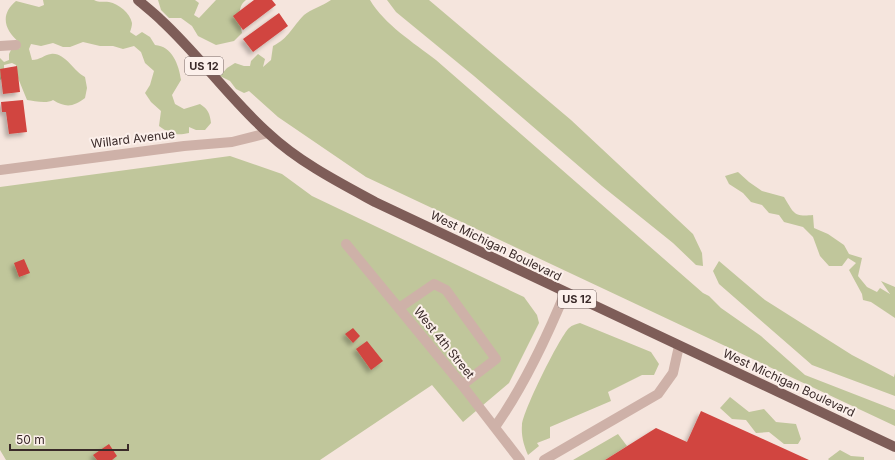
<svg xmlns="http://www.w3.org/2000/svg" width="895" height="460" font-family="Inter,sans-serif">
<defs>
<filter id="shadow"><feDropShadow dx="-3.5" dy="3.5" stdDeviation="2" flood-color="#0004"/></filter>
</defs>
<rect width="100%" height="100%" fill="#f5e5dd"/>
<path fill="#c0c69b" d="M43,0H94C100,3 103,1 109,2C119,4 130,13 132,23C132,26 131,29 130,32L136,36L142,32L150,37L155,45C172,46 179,65 181,80L172,95L175,104L184,109L200,104C208,109 210,114 211,123L205,130H196L189,127V133C176,136 170,134 159,126L161,111L151,102L145,93L150,85L154,71L145,63L141,52L134,46L123,49L113,46H100L83,42L70,47H63L53,43L41,46L31,44L29,49L32,60C40,60 44,55 51,54C65,52 74,72 85,77L87,88L85,98C73,107 66,108 53,100C47,104 34,101 27,100L18,78L16,65L12,63L4,65V77L0,80V58L4,62L9,60V54L11,50L20,48L19,42C4,30 0,14 16,1L39,7L44,5Z
M158,0H195L199,3L194,15L199,18L216,0H246C236,7 240,23 242,33L234,41L216,45L198,36L192,26L181,18H169L161,10Z
M331,0H370C384,24 414,43 436,60L703,293L709,296L721,308L761,336L805,375L895,410V426L366,177L278,117L249,91L244,93L236,89L230,81L220,76L227,68L235,63L244,66H250L251,61L258,54L265,59L263,67L271,60L273,46C289,38 292,27 304,15C311,9 323,6 331,0Z
M387,0H429L571,120L693,234L702,253L703,266L696,265L673,243L602,186L474,76L396,12Z
M230,156L282,174L312,196L524,297L537,315L539,323L509,383L463,422L432,385L320,460H6L0,450V187Z
M738,172L749,182L762,191L784,197C794,213 793,217 813,215L814,228L828,234L844,245L849,254L862,258L858,276L867,287L877,292L880,288L890,294L881,281L895,287V318L871,302L863,300L862,294L849,270L856,263L848,258L842,266H829L820,256L813,237L803,227L784,222L779,215L769,213L762,205L751,202L743,193L729,184L725,176Z
M719,261L765,300L852,355L894,377L895,373V396L812,365L719,284L713,271Z
M580,323L651,352L659,364L654,375H642L608,392L611,401L550,427V438L537,443L539,446L528,455C524,446 521,436 522,425C523,411 559,338 569,328C572,325 577,324 580,323Z
M730,397L749,412L764,409L776,422L796,424L801,439L798,444H784L769,432L756,433L746,420L732,419L720,408Z
M618,434L627,446L605,460H573Z
M840,450L851,456L864,457V460H829L828,459Z"/>
<path fill="#d1443f" filter="url(#shadow)" d="M254,0H272L276,5L243,30L233,16Z
M279,13L288,26L253,52L243,39Z
M17,66L20,92L3,94L0,69Z
M23,100L27,132L9,134L6,112H2L1,102Z
M24,259L30,273L19,277L14,263Z
M353,328L360,336L353,343L345,334Z
M367,341L383,361L371,370L356,349Z
M701,411L809,460H605L656,428L687,442Z
M109,444L117,456L112,460H97L93,455Z"/>
<g fill="none" stroke-linecap="round" stroke-linejoin="round">
<path stroke="#ceb1a8" stroke-width="10" d="M0,46L16,45
M0,170L184,146L232,142L268,133
M346,244L462,385L520,460
M399,308L434,284L446,290L496,359L462,385
M495,427C524,386 546,339 565,293
M544,460L658,394L673,373L679,346"/>
<path stroke="#7e5d58" stroke-width="10" d="M138,0C146,7 154,13 161,20C199,55 229,98 268,133C299,162 338,182 375,202L895,447"/>
</g>
<g text-anchor="middle" stroke-width="4" stroke-linejoin="round" paint-order="stroke">
<g fill="#fcf0eb" stroke="#746563" stroke-width="1">
<rect x="185" y="57" width="38" height="18" rx="3"/>
<rect x="558" y="290" width="38" height="18" rx="3"/>
</g>
<g font-size="11" font-weight="bold" fill="#3a2a29">
<text x="204" y="70">US 12</text>
<text x="577" y="303">US 12</text>
</g>
<g font-size="12" fill="#3a2a29" stroke="#fcf0eb">
<text transform="translate(133 139) rotate(-7)" y="4">Willard Avenue</text>
<text transform="translate(496 246) rotate(26)" y="4">West Michigan Boulevard</text>
<text transform="translate(444 343) rotate(51)" y="4">West 4th Street</text>
<text transform="translate(789 383) rotate(25)" y="4">West Michigan Boulevard</text>
</g>
</g>
<path d="M10 444v6h118v-6" fill="none" stroke="#3a2a29" stroke-width="2"/>
<text x="16" y="444" font-size="12" fill="#3a2a29" stroke="#fcf0eb" stroke-width="3" paint-order="stroke">50 m</text>
</svg>
